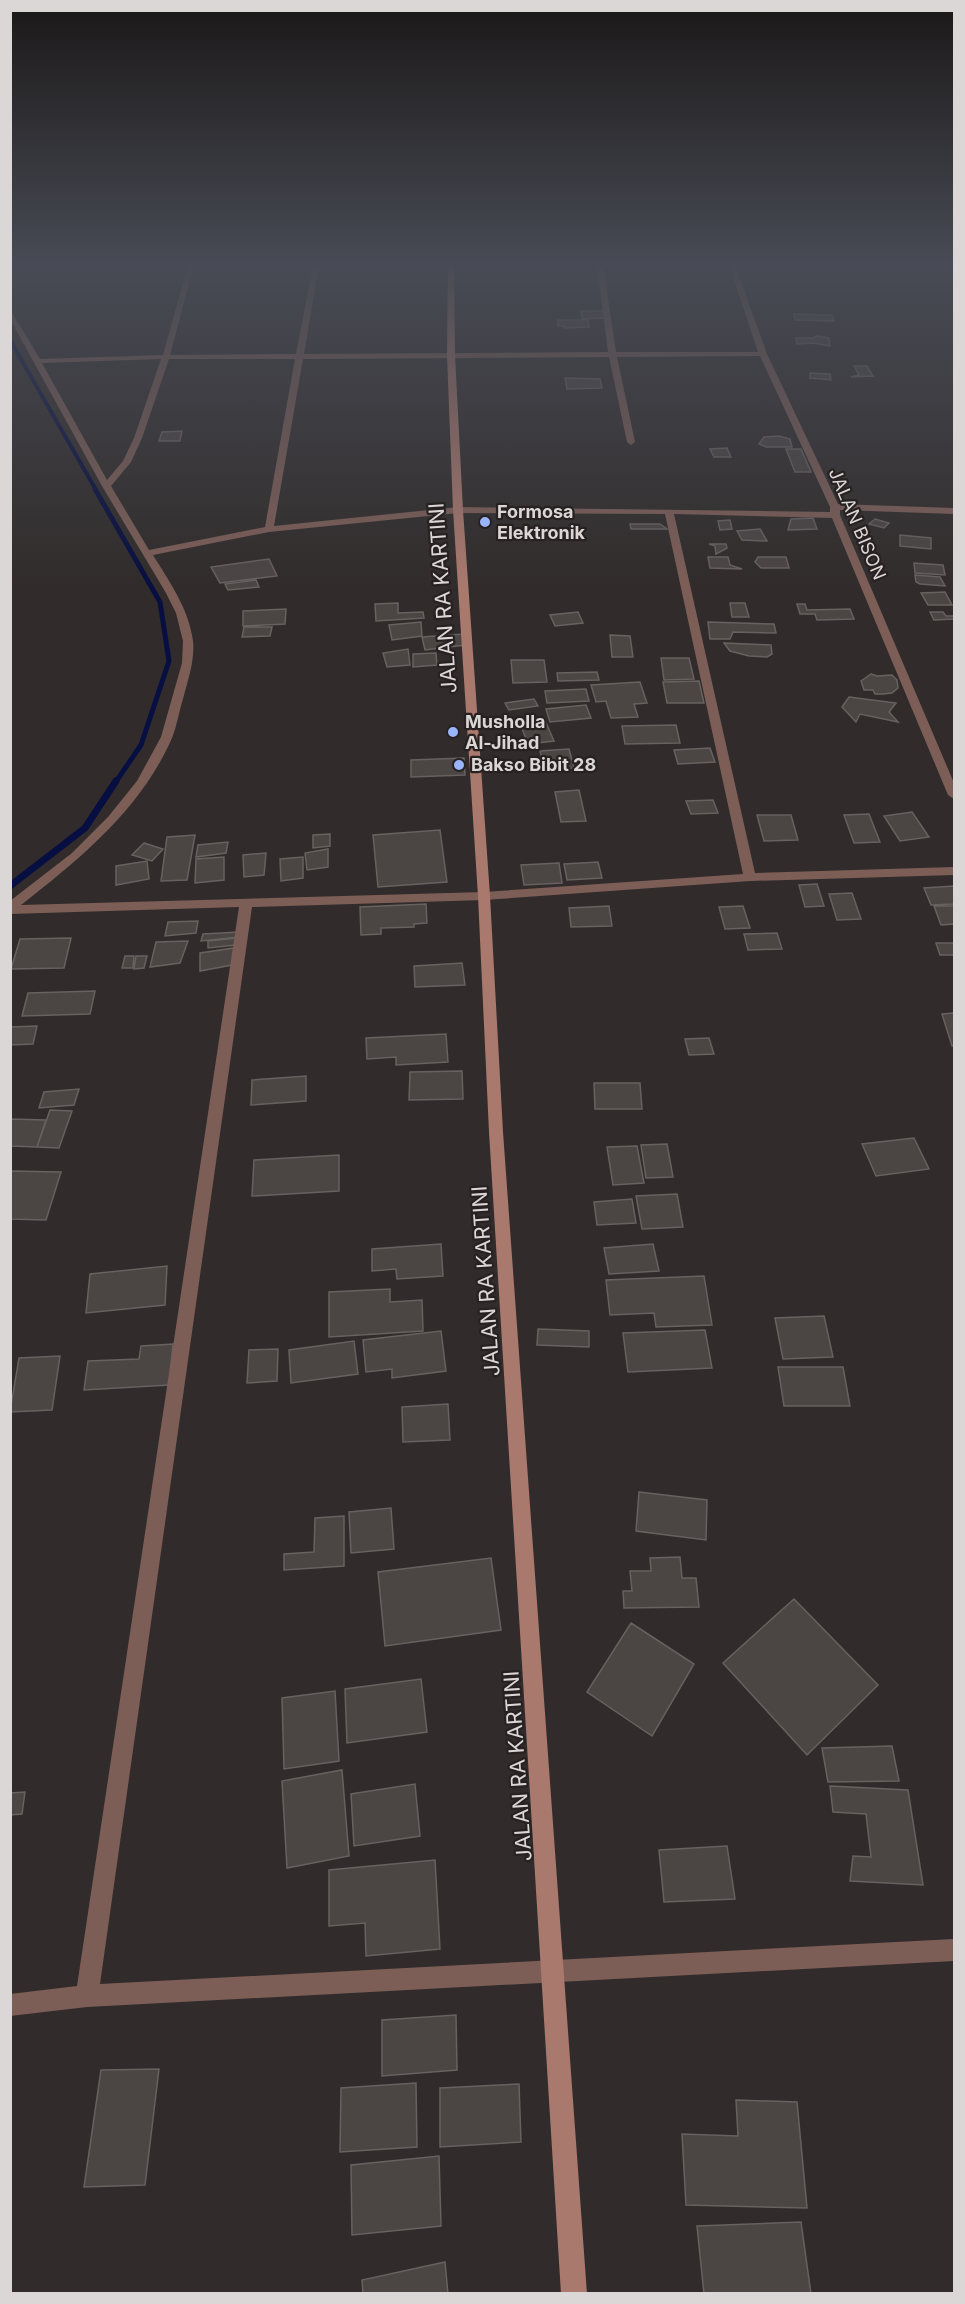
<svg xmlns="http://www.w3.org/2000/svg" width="965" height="2304" font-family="Inter,sans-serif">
<rect width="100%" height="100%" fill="#312c2b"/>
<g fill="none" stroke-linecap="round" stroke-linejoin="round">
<path stroke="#070e41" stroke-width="4" d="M10,340L96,490"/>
<path stroke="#070e41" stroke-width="5" d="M95,489L160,602L169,661L141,745L115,783"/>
<path stroke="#070e41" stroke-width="7" d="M10,886L85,828L116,781"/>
</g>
<path fill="#4b4544" stroke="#676160" stroke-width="1.5" d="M581,311H605V318L582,319Z
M794,314L832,315L834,321L795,320Z
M558,320H588L589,327L565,328L563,326H558Z
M817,336L829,338L830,346L814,343L797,344L796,338H813Z
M854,366H867L873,376L851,377L859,375Z
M810,373L830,374L831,380L810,378Z
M565,378L600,379L602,388L567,389Z
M182,431L180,441H159L162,432Z
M779,436L790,439L792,447H766L759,444L764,437Z
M727,448L731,457H714L710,449Z
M786,449H801L811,472H795Z
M813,518L817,529L788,530L791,519Z
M875,519L889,523L884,528L869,524Z
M730,520L732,529L720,530L718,521Z
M630,524H660L667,529H631Z
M760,529L767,541L742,540L737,531Z
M900,535L931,538V549L900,546Z
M709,544H726L727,548L716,554L715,546Z
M708,557H728L730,565L742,569L710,568Z
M758,557H786L789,568H761L755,562Z
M269,559L277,576L220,583L211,567Z
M914,563L943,565L945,575L915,573Z
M915,575L940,577L945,586L920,584L916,582Z
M256,580L259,587L228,590L225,584Z
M945,592L952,605H928L921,593Z
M398,603V613L423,612L424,618L376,621L375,604Z
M730,603H745L749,617H732Z
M797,604H805L807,610L850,609L854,619L817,620L815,614H800Z
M286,609L285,624L243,626V611Z
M578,612L583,623L555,626L550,615Z
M930,612H943L946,616H954V619L934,620Z
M421,622L422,636L392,640L389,625Z
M708,622L774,624L776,633L733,632L730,639H710Z
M244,627H272L270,636L242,637Z
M464,634L465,645L425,650L422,637Z
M610,635L630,636L633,657H612Z
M724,643L771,645L772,654L767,657L749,656L730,651Z
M408,649L410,665L387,667L383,653Z
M436,653L437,665L413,667V654Z
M661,658H689L694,679L664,680Z
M511,660H544L547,682L513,683Z
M597,672L599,680L558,681L557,673Z
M871,674L877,676L892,675L897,680L898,688L892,693L883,694H875L873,690H864L861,681Z
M699,681L704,703H667L663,682Z
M640,682L647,703L634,704L638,717L611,718L606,701L596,702L591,685Z
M586,689L589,701L547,703L545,691Z
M849,697L896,703L889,712L898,722L860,714L856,722L842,707Z
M534,699L538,706L509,710L505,703Z
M586,705L591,718L550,722L546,709Z
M544,718L554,741L528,744L519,721Z
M676,725L680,743L625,744L622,726Z
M710,748L715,762L678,764L674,750Z
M569,749L574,768L545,770L540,751Z
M464,758L465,775L411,777V760Z
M579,790L586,821L561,822L555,792Z
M713,800L718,813L691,814L686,801Z
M912,812L929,837L900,841L884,816Z
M869,814L880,842L854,843L844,815Z
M757,815H791L798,840L764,841Z
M440,830L447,882L378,887L373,835Z
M330,834V846L313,848V835Z
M195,835L187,880L161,881L167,837Z
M228,842L226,853L196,857L198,845Z
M144,843L163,849L152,861L132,855Z
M328,849V867L307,870L305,853Z
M266,853L264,875L244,877L243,855Z
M224,857V880L195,883L196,859Z
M303,857V878L281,881L280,859Z
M147,861L149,879L116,885V866Z
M598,862L602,878L567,880L564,864Z
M559,863L562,883L524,885L521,865Z
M817,884L824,906L805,907L799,885Z
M954,886V904L931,905L924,888Z
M852,893L861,919L837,920L829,894Z
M426,904L427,923L414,924V927L381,928V934L361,935L360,907Z
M609,906L612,926L571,927L569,908Z
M743,906L750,928L725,929L719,907Z
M934,906H954V924L941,925Z
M198,921L196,933L165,936L168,922Z
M239,932V937L201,941L203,934Z
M777,933L782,949L748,950L744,934Z
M71,938L64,968L11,969L20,939Z
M237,938L236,945L208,948V941Z
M188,941L180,963L150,967L156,942Z
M936,943H954V955H940Z
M234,948L232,965L200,971V953Z
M125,956H134L133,968H122Z
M136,956H147L144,968L134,969Z
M462,963L465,985L415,987L414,966Z
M95,991L90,1014L22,1016L28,993Z
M954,1013V1046H952L942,1014Z
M37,1026L33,1044L10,1045V1027Z
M446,1034L448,1062L396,1065V1057L367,1059L366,1038Z
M709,1038L714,1054L689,1055L685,1039Z
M462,1071L463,1099L409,1100L410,1072Z
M306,1076V1101L251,1105L252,1080Z
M594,1083H640L642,1109H595Z
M79,1089L74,1105L39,1108L44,1092Z
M50,1110L72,1111L59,1148L37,1147Z
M10,1119L46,1120L37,1147L10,1146Z
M914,1138L929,1169L876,1176L862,1144Z
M667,1144L673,1177L646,1178L641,1145Z
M637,1146L644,1183L613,1185L607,1147Z
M339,1155V1191L252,1196L254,1160Z
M10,1171L61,1172L46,1220L10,1219Z
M677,1194L683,1227L642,1229L636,1196Z
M632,1199L636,1223L597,1225L594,1202Z
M441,1244L443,1276L397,1279L396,1269L372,1271V1249Z
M653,1244L659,1271L609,1274L604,1248Z
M167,1266L165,1305L86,1313L90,1274Z
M704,1276L712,1325L656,1327L654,1313L610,1315L606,1280Z
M390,1289V1302L422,1300L423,1331L329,1337V1292Z
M824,1316L833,1357L783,1359L775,1318Z
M538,1329L589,1331V1347L537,1345Z
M705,1330L712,1368L628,1372L623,1333Z
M441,1331L446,1371L392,1378V1369L366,1372L363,1340Z
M354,1341L358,1374L291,1383L289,1350Z
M173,1344L169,1385L84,1390L88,1361L139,1359L141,1346Z
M278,1349L277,1381L247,1383L249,1350Z
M60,1356L52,1410L10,1412L19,1358Z
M778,1367H843L850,1406H784Z
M448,1404L450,1440L403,1442L402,1407Z
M639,1492L707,1500L706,1540L636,1531Z
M391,1508L394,1549L351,1553L349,1512Z
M344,1516V1566L284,1570V1554L314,1552L315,1518Z
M680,1557L682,1578H696L699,1607L624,1608L623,1591H632L630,1571H651L650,1558Z
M491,1558L501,1630L385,1646L378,1572Z
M794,1599L878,1685L807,1755L723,1663Z
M631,1623L694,1664L652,1736L587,1692Z
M421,1679L427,1732L347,1743L345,1689Z
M335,1691L339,1761L284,1769L282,1698Z
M892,1746L899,1781L828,1782L822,1748Z
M342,1770L349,1856L287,1868L282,1781Z
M415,1784L420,1836L354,1846L351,1794Z
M830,1786L908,1790L923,1885L850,1881L853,1856L871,1857L866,1814L833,1812Z
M25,1792L22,1814L10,1815V1793Z
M727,1846L735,1899L664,1902L659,1850Z
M435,1860L440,1949L366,1956L365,1923L329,1926V1870Z
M456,2015L457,2070L382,2076V2020Z
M159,2069L145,2185L84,2187L101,2070Z
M416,2083L417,2147L340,2152L341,2088Z
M519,2084L521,2142L440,2147V2088Z
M736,2100L797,2102L807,2208L686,2205L682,2134L738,2136Z
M439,2156L441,2226L352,2235L351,2165Z
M801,2222L811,2294H704L697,2226Z
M445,2262L448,2294H363L362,2280Z"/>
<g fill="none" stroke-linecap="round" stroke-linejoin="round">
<path fill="#7d5e57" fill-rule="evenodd" d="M188,265H194L170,355L296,354L313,265H319L304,354L608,352L597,265H603L616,352H758L729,265H735L767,354L838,504L954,508V514L840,510V515L954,783V799L948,795L832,518L674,514L755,873L954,867V875L750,881L484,900L252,907L100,1984L954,1939V1961L87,2007L10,2016V1994L77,1986L239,907L10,914V901L72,853L108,817L137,781L161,737L182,663L183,641L176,613L166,593L102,486L10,319V309L40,359L163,355ZM760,356L830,507V512L458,507L274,526L303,359L609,357L627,442L631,445L635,442L617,357ZM161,359L134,438L123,461L107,480L42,363ZM169,359H295L265,527L149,550L111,486L131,462L142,438ZM458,513L665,514L743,874L484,892L21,905C81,858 141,809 172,738C177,726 179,711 183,699C188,680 195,660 193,641C189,609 169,581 153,555L269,532Z"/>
<path fill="#aa796e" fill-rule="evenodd" d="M448,265H454L455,355L463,510L490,896L503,1132L587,2294H561L489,1132L478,896L453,510L447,355Z"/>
</g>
<linearGradient id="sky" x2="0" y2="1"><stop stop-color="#1b1818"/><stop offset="0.45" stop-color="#484b55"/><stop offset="1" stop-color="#484b55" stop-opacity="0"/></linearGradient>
<rect width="965" height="588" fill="url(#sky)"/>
<g fill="#9bb5fd" stroke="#272221" stroke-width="2">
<circle cx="485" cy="522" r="6"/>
<circle cx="453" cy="732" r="6"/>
<circle cx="459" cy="765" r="6"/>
</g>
<g text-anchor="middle" stroke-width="4.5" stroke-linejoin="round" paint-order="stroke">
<g font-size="18" font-weight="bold" fill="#dad7d6" stroke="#272221" text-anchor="start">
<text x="497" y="518">Formosa<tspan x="497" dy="21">Elektronik</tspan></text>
<text x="465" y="728">Musholla<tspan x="465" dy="21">Al-Jihad</tspan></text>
<text x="471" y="771">Bakso Bibit 28</text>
</g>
<g font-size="18" fill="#dad7d6" stroke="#272221">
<text transform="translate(857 524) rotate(67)" y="6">JALAN BISON</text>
</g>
<g font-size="21" fill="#dad7d6" stroke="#272221">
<text transform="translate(443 598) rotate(-94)" y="7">JALAN RA KARTINI</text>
<text transform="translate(486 1281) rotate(-94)" y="7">JALAN RA KARTINI</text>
<text transform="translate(518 1766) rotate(-94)" y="7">JALAN RA KARTINI</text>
</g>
</g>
<rect width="965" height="2304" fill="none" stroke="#dad7d6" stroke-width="24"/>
</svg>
